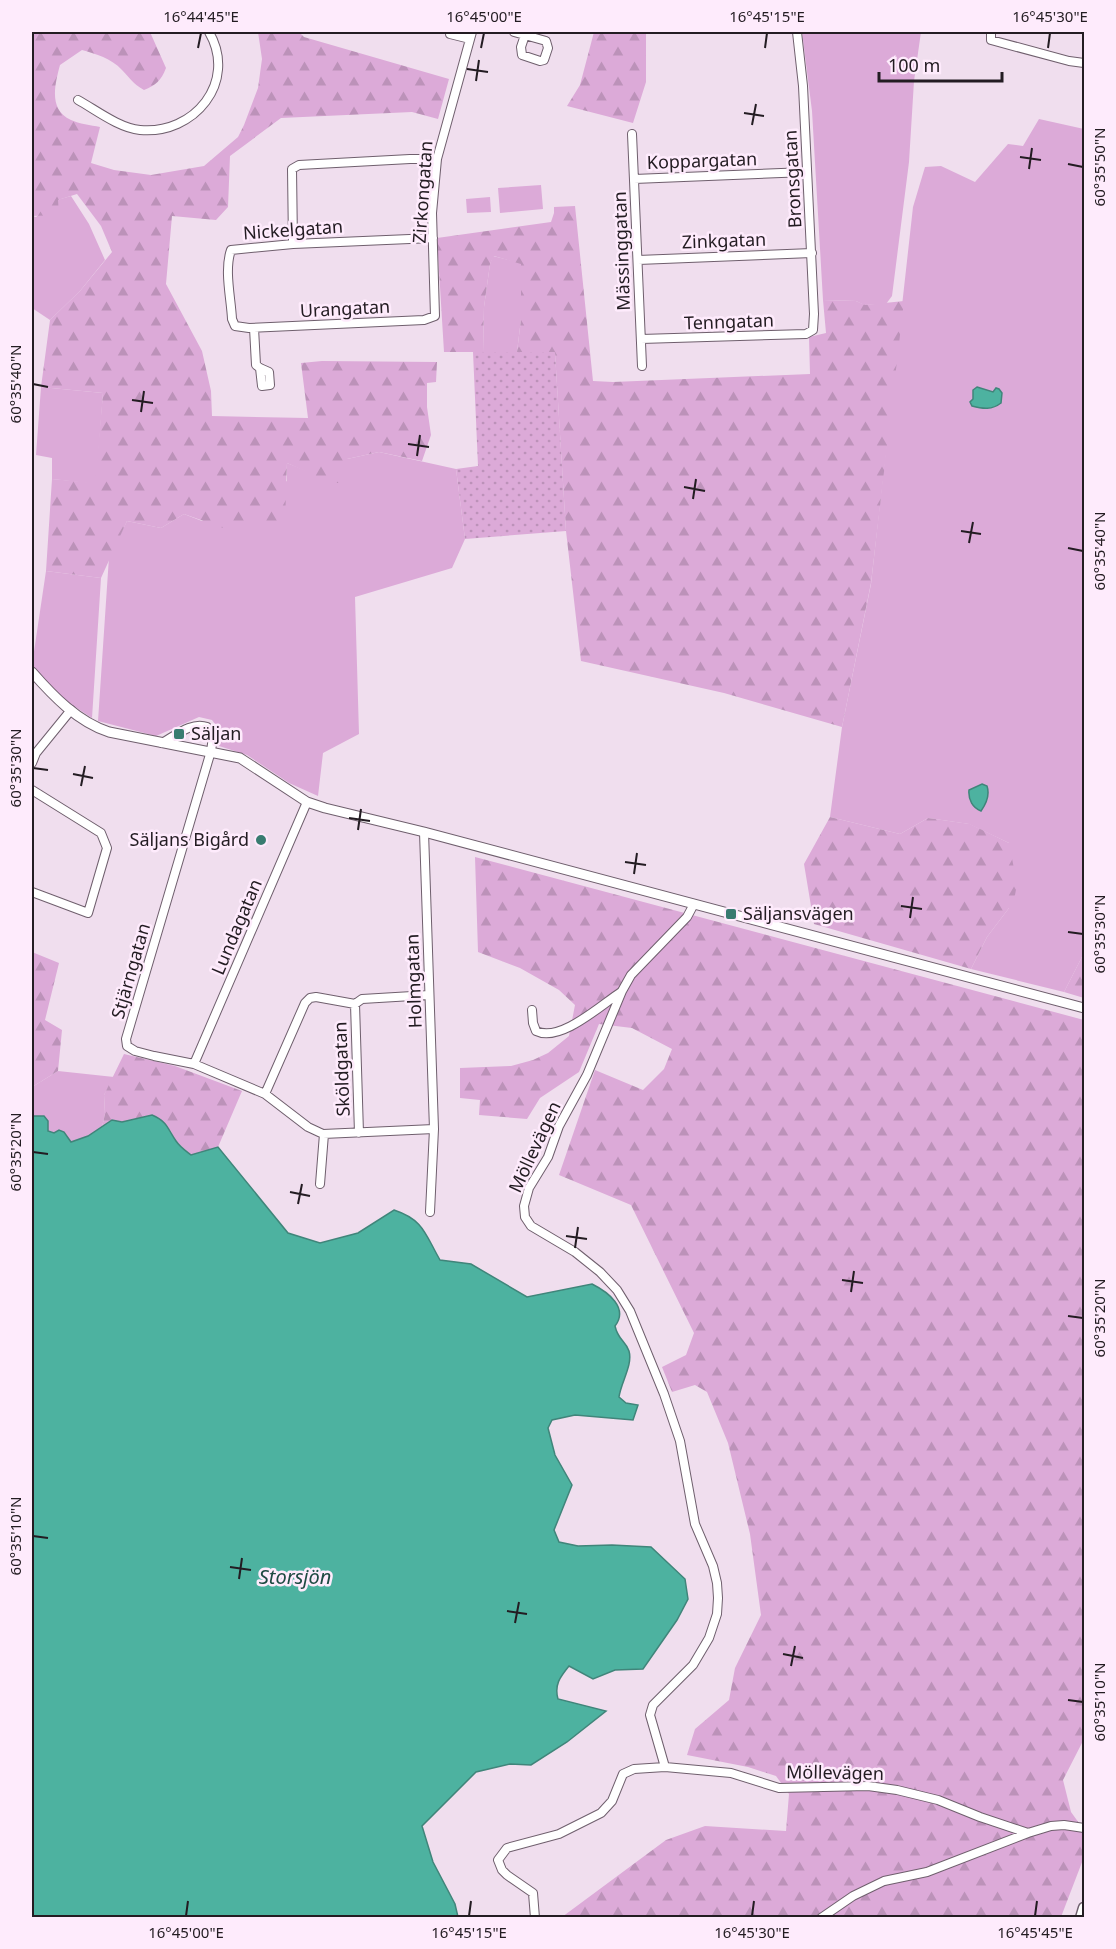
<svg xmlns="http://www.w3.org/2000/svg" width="1116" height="1949" font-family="'Noto Sans',sans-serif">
<defs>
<pattern id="forest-firs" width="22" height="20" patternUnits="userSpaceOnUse" patternTransform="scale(1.5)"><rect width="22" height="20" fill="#dcaad8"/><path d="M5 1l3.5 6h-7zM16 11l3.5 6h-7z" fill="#bc92b9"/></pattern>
<pattern id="garden-dots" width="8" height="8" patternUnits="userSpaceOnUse" patternTransform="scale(1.5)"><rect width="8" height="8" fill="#dcaad8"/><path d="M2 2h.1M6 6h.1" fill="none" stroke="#bc92b9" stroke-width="1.8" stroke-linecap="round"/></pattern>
</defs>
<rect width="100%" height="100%" fill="#f0deee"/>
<path fill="#dcaad8" d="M802,32H921L914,81L909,162L892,296L886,304L864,305L856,301L823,300L812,111Z
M1039,119L1084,129V953L1064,992L971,969L987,937L1009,908V843L969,824L928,818L900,834L830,817L842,727L871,584L913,207L925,167L941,166L975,182L1008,144L1023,146Z
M541,185L543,209L500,213L498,188Z
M71,196L89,224L105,260L80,291L50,320L32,308V216L36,217L57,200Z
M490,197L491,212L467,213L466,199Z
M493,256L521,263V319L517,352H483L484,307L490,264Z
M41,387L103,393L96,484L52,479V458L36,455Z
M379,452L456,469L465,539L452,568L355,597L359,734L323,753L318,796L289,783L247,755L219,746L218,728L212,720L199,717L156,736L98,721L109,557L127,521L161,528L184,514L202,521L287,481V463L309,472L347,475V459Z
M46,571L101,578L92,718L63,699L32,665Z
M58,1071L114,1077L104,1095L105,1114L102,1127L88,1136L71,1142L48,1131L44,1116H32V1087Z"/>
<path fill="url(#forest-firs)" d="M32,32H150L166,68C161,81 156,85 144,90C132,83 131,79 122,70C111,58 96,54 82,50L60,65C55,84 48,110 71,120C79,124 91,125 100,127L91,163L114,170L151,175L204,166L238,137L244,125L258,88L262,59L258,32H299L304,37L449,79L438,119L412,112L281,118L230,156L228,207L216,220L172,216L166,284L202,351L211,391L212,416L308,418L301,363L322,361L437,362L436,382L427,383V407L431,435L422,461L379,452L347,459V475L340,483H331L287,463L285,523L223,528L184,514L161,528L127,521L101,578L46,571L52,479L95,483L103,393L41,387L50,320L80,291L112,252L101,226L77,194L58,200L59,215L32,216Z
M594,32H646V82L633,123L567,106L580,85Z
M575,206L593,381L613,382L810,374L809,337L826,333L823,300L856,301L865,305L904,301L871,583L842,727L724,693L581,661L566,531L555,353L517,352L521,319V264L494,256L490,264L484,307L483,352H444L437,238L551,222L554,213V207Z
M830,817L900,834L928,818L970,824L1009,843L1017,884L1015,895L1009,908L987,937L971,969L814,924L804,864Z
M475,857L1084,1020V1739L1063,1780L1071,1812L1084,1830V1857L1061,1917H562L666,1840L705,1826L786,1831L789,1794L776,1776L748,1767L687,1755L695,1729L729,1700L735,1668L761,1615L750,1534L728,1443L707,1392L695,1385L672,1392L662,1367L686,1355L694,1333L631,1205L559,1175L595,1070L643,1090L664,1069L672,1049L632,1028L599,1024L579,1072L540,1098L527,1119L479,1115L480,1100L460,1098V1068L511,1066L533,1060L548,1053L569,1036L575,1005L559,990L520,968L478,952Z
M32,952L59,963L45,1020L62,1030L58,1071L32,1087Z
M1084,953V998L1064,992Z
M124,1054L175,1066L242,1091L218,1147L191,1155L175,1140L171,1131L152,1115L122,1122L112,1120L102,1127L105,1114L104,1095Z"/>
<path fill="url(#garden-dots)" d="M473,352H555L566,531L465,539L456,469L478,466Z"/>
<path fill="#4db2a0" stroke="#40857a" stroke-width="1.5" d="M977,387L993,392L996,388L999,389L1002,393L1001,403C992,410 983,409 972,406L970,402L973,399V390Z
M982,784L987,786C990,795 986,804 981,811C973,808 968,800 969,790Z
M152,1115C168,1122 167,1128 176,1141C180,1147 186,1151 191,1155L218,1147L288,1233L320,1243L358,1233L394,1210C424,1220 425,1234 440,1260L471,1264L527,1297L592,1284C608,1292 629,1308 615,1326C618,1340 625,1340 629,1351C633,1365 621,1382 619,1397L626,1403L638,1405L633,1420L575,1415L552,1420L548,1428L555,1455L572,1485L554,1530L559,1542L578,1546L612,1545L651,1547L685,1579L688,1599L677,1620L643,1669L615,1670L593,1679L569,1666C560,1677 554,1685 558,1699L606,1711L567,1742L531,1765L510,1764L476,1772L422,1826L433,1862L455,1904L458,1917H32V1116H44L48,1121V1131L54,1133L59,1130L64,1132L71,1142L88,1136L112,1120L122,1122Z"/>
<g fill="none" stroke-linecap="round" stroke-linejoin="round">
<defs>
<path id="minor" d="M450,32V34L470,39
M514,32L546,41L548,48L544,60L540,61L522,55L521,47L525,35
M991,32V40L1069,61L1084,63
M78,100C96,110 119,128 140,130C194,135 238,82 209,32
M632,134L642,366
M634,179L807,172
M433,238L293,244L231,250C224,270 231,298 232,319L235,326L249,328L424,320L435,316L432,213L437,159L472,32
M293,244L292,169L299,165L410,159H437
M638,260L812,253
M254,328L256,365L260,368L262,386L270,385L269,372L260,368
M641,339L806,334L813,330L814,314L803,86L797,32
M162,743C175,736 192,721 207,727L213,737L211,751L126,1039L127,1046L135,1051L154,1056L194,1064L265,1094L308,1127L323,1134L434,1129L430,1212
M32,763L36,753L71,710
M32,790L101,833L107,848L88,913L32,892
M424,832L434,1129
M355,1004L359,1133
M532,1010L533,1023L536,1031C560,1043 601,1005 621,992
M194,1064L307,802
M265,1094L305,1003L310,998L316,997L355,1004L362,999L429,995
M320,1184L324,1134
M665,1767L650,1715L653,1705L693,1665L709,1638L717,1614L718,1598L717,1583L713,1566L695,1524L680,1441L664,1394L630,1311L617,1290L600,1272L575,1252L531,1226L525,1217L524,1206L529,1188L548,1157L559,1126L587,1075L622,991L631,975L687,917L694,904
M535,1918L533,1893L507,1875L502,1870L498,1860L507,1848L559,1834L601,1813L612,1801L623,1774L634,1769L665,1767L731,1773L779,1788L868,1786L897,1790L938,1800L980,1817L1028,1833L1051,1826L1064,1825L1084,1828
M821,1918L853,1896L884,1881L927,1872L1028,1833"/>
<path id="tertiary" d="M32,672C53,696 78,722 109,732L240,758L307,802L325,808L424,832L1084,1008"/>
<path id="secondary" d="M1081,1918L1084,1908"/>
</defs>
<use href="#minor" stroke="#6f5f6d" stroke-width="10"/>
<use href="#tertiary" stroke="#6f5f6d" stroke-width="11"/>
<use href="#secondary" stroke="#6f5f6d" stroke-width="13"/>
<use href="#minor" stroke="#fff" stroke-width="8"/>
<use href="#tertiary" stroke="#fff" stroke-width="9"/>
<use href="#secondary" stroke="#fff" stroke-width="10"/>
</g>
<path fill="none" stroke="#231c22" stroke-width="2" d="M198,48L201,33M481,48L484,33M765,48L767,33M1048,48L1050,33M467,69L488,72M476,81L479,60M744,113L764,116M752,125L756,104M1020,157L1041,160M1068,164L1083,167M1029,169L1032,148M33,384L48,387M132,400L153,403M141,412L144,391M408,444L429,447M417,456L420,435M684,487L705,491M693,499L696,479M961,531L981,534M969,543L973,522M1068,548L1083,551M33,768L48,770M73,774L93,778M81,786L85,766M349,818L370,821M358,830L361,809M625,862L646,865M634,874L637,853M901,906L922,909M910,918L913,897M1068,932L1083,934M33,1152L48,1154M290,1192L310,1196M298,1204L302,1184M566,1236L587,1239M575,1248L578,1227M842,1280L863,1283M851,1292L854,1271M1068,1316L1083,1318M33,1536L48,1538M230,1567L251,1570M239,1579L242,1558M507,1611L527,1614M515,1623L519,1602M783,1654L803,1658M791,1666L795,1646M1068,1700L1083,1702M186,1916L188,1901M469,1916L471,1901M752,1916L754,1901M1035,1916L1037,1901"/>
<g fill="#387c70" stroke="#feebfc" stroke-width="2">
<rect x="173" y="728" width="12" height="12" rx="3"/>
<circle cx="261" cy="840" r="6"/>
<rect x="725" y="908" width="12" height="12" rx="3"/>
</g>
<g text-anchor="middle" stroke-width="5" stroke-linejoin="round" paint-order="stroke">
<g font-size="18" fill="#231c22" stroke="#feebfc">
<text transform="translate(702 161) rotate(-2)" y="6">Koppargatan</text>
<text transform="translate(793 179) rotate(-93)" y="6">Bronsgatan</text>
<text transform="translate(423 192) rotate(-86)" y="6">Zirkongatan</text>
<text transform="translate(293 230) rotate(-4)" y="6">Nickelgatan</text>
<text transform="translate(724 241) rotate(-2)" y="6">Zinkgatan</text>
<text transform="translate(622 251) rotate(-92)" y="6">Mässinggatan</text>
<text transform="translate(345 309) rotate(-3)" y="6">Urangatan</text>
<text transform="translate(729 322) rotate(-2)" y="6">Tenngatan</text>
<text transform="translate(237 927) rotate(-67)" y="6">Lundagatan</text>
<text transform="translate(131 971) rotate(-74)" y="6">Stjärngatan</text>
<text transform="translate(414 981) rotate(-92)" y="6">Holmgatan</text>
<text transform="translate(342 1069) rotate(-92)" y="6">Sköldgatan</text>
<text transform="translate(535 1147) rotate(-65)" y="6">Möllevägen</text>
<text transform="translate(835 1773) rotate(1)" y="6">Möllevägen</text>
</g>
<g font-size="18" fill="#231c22" stroke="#feebfc" text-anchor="start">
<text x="191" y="740">Säljan</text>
<text x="249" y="846" text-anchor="end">Säljans Bigård</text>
<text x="743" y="920">Säljansvägen</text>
</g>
<g font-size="20" font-style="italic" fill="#1d4a42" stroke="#feebfc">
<text x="295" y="1584">Storsjön</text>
</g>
</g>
<rect width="1116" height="1949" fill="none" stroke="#feebfc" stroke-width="66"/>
<path d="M879 72v9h123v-9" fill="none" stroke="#231c22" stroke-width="3"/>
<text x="888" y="72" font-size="18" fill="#231c22" stroke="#feebfc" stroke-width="4.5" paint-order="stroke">100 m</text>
<rect x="33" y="33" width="1050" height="1883" fill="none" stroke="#231c22" stroke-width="2"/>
<g font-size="15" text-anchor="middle" fill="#231c22">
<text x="201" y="22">16°44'45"E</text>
<text x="484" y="22">16°45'00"E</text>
<text x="767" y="22">16°45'15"E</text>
<text x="1050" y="22">16°45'30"E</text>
<text transform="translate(1100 167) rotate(-90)" y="5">60°35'50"N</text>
<text transform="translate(16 384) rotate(-90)" y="5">60°35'40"N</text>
<text transform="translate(1100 551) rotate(-90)" y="5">60°35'40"N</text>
<text transform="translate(16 768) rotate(-90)" y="5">60°35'30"N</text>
<text transform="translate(1100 934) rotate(-90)" y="5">60°35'30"N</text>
<text transform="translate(16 1152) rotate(-90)" y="5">60°35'20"N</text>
<text transform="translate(1100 1318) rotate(-90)" y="5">60°35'20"N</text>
<text transform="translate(16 1536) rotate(-90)" y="5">60°35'10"N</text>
<text transform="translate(1100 1702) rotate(-90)" y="5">60°35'10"N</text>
<text x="186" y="1938">16°45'00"E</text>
<text x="469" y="1938">16°45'15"E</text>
<text x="752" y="1938">16°45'30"E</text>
<text x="1035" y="1938">16°45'45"E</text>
</g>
</svg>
